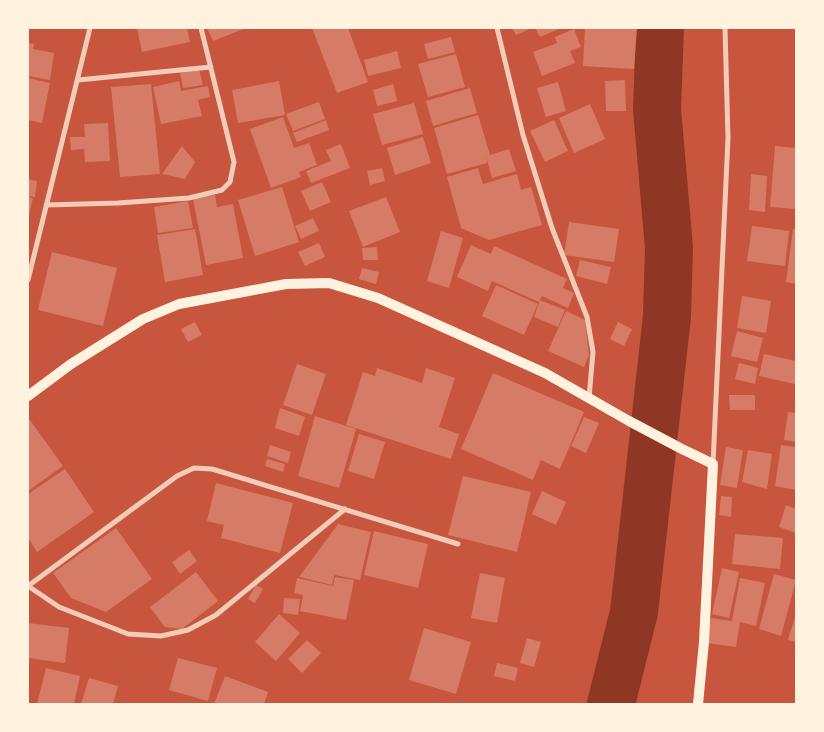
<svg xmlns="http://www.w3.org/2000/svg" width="824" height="732" font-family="'DM Sans',sans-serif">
<rect width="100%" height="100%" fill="#c8553d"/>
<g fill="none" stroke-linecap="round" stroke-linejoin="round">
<path stroke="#8f3625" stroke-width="48" d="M611,704L634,612L667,316L669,248L657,109L660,28"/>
</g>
<path fill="#d67c66" d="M137,28H187L190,42L142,52Z
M207,28H246L213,41Z
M312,28H348L368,82L337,93Z
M512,28H532L516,35Z
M535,28H561L540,37Z
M585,28H637L634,69L583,66Z
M574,29L581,47L570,51L575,63L542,76L533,52L557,43L555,37Z
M451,37L455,52L428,59L424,44Z
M28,43L34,44L33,49L54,53L50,80L28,76Z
M397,51L401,68L368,76L364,60Z
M456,54L465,87L428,97L418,64Z
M199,69L203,85L183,88L180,73Z
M28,78L50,83L42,123L28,120Z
M625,80L626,111H606L605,81Z
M179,81L181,91L208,86L210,97L198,100L202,116L161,124L153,87Z
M279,81L285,115L238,123L232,90Z
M558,82L566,111L546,117L537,88Z
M151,84L160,174L120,177L111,87Z
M393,84L397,101L377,106L373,90Z
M470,88L477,113L433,126L426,101Z
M319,102L325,119L293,131L286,114Z
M414,103L423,134L382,145L373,114Z
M590,104L605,139L574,153L559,118Z
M478,115L490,155L509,149L516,171L492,178L486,156L487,163L447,174L434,128Z
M283,117L294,148L309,143L317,165L299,172L301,177L271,188L250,129Z
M326,120L329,130L297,142L293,133Z
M554,120L568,151L545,162L530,131Z
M108,123L110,161L85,162L84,149L71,150L70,137H85L84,124Z
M423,137L431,163L395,175L387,148Z
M341,144L350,168L311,183L306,171L331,161L326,150Z
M182,146L195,162L185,179L162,174Z
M775,146L796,148V209L770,207Z
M382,168L385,181L370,185L367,171Z
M478,168L483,184L517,174L521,190L531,187L542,225L489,240L461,228L447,177Z
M751,174L767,176L765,212L749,210Z
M28,179L37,181L35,197L28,196Z
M322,182L331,202L310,211L301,191Z
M282,187L299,242L255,256L238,200Z
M215,195L217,207L233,204L243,258L206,265L193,199Z
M28,197L33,198L28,219Z
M386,197L400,232L363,247L349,211Z
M188,201L193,228L158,233L154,207Z
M313,218L319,231L301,239L295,226Z
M569,222L619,229L614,262L564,255Z
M752,226L789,231L785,266L747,261Z
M195,229L203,275L165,282L157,235Z
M793,229H796V284L786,282Z
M441,231L463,238L449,288L427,281Z
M319,243L325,257L305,266L298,252Z
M471,245L491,254L494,246L567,279L563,288L574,293L568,308L542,296L539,302L492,281L488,291L457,277Z
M377,247L378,260H363L362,248Z
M52,252L117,268L103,326L38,310Z
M580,260L611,267L607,284L576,276Z
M362,268L379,272L376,284L359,279Z
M496,285L538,304L524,335L482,316Z
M742,296L771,301L766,333L737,328Z
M540,300L565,310L558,327L534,317Z
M566,311L585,320L589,355L584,367L548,351Z
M195,322L202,335L188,342L181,329Z
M618,322L632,329L624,346L610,339Z
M737,331L763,338L757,362L731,356Z
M764,354L796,361V374L795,384L759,376Z
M739,363L758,368L755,384L735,379Z
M297,364L326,374L312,415L283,405Z
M377,368L422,383L426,368L455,378L439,427L459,434L451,459L346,425L363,372L375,376Z
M493,373L584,412L560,469L541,460L533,480L461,449Z
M729,395H755V410H730Z
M280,408L305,417L299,436L275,428Z
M788,412L796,413V442L784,440Z
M315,416L356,429L339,488L298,476Z
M584,417L599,423L586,453L571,446Z
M30,420L63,466L28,491V421Z
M359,434L385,442L374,479L348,471Z
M270,445L291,452L288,463L267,456Z
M781,445L796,447V490L775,486Z
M726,447L743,450L737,488L720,485Z
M748,450L772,454L767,489L742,482Z
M267,459L285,464L283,472L265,466Z
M65,469L94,512L37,552L28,538V494Z
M463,476L531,492L517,552L448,535Z
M216,483L293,503L280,553L221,538L224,525L207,521Z
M542,491L566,502L556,525L532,514Z
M721,496L732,497L731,517L719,515Z
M786,505L796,509V533L779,527Z
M338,524L371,532L360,580L335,575V572L332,585L299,577Z
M116,528L152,579L106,612L71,598L53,573Z
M374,531L428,544L418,588L364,575Z
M735,534L783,538L780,569L732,564Z
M189,550L197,561L180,574L172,562Z
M722,568L739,572L729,618L712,614Z
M196,572L218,601L182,629L165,627L150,607Z
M480,573L505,578L497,623L471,618Z
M774,574L796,580L781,636L759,629Z
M335,577L354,580L346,620L300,611L303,595L294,593L297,578L333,586Z
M740,578L765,583L756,626L740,622L736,647L707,643L711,618L732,621Z
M256,585L263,589L255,603L248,599Z
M284,598L300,599L298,615L283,613Z
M796,613V642L788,640Z
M279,614L300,633L276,661L255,642Z
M28,623L69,628L65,663L28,658Z
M424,628L471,642L456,694L409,680Z
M527,638L541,642L534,667L520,663Z
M307,640L321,653L302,673L288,659Z
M178,658L217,668L208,701L169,690Z
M497,663L518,668L515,681L494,676Z
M46,668L80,676L74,704H37Z
M225,676L268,692L264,704H214Z
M89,678L118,686L113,704H81Z"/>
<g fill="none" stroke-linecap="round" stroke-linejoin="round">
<path stroke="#f1ccb7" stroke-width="5" d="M497,28L523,135L552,228L587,317L593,352L589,398
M78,80L211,67
M46,205L118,203L189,198L222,190L230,182L234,162L201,28
M28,280L90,28
M713,464L728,138L725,28
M28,586L177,476L194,468L212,469L458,544
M28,586L59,607L128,634L161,636L188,630L216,615L345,509"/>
<path stroke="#fff3e0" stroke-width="10" d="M28,396L71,364L143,319L179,304L286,284L329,283L378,298L545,373L629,421L680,448L713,464L704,642L698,704"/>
</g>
<rect width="824" height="732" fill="none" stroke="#fff3e0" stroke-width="58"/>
</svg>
